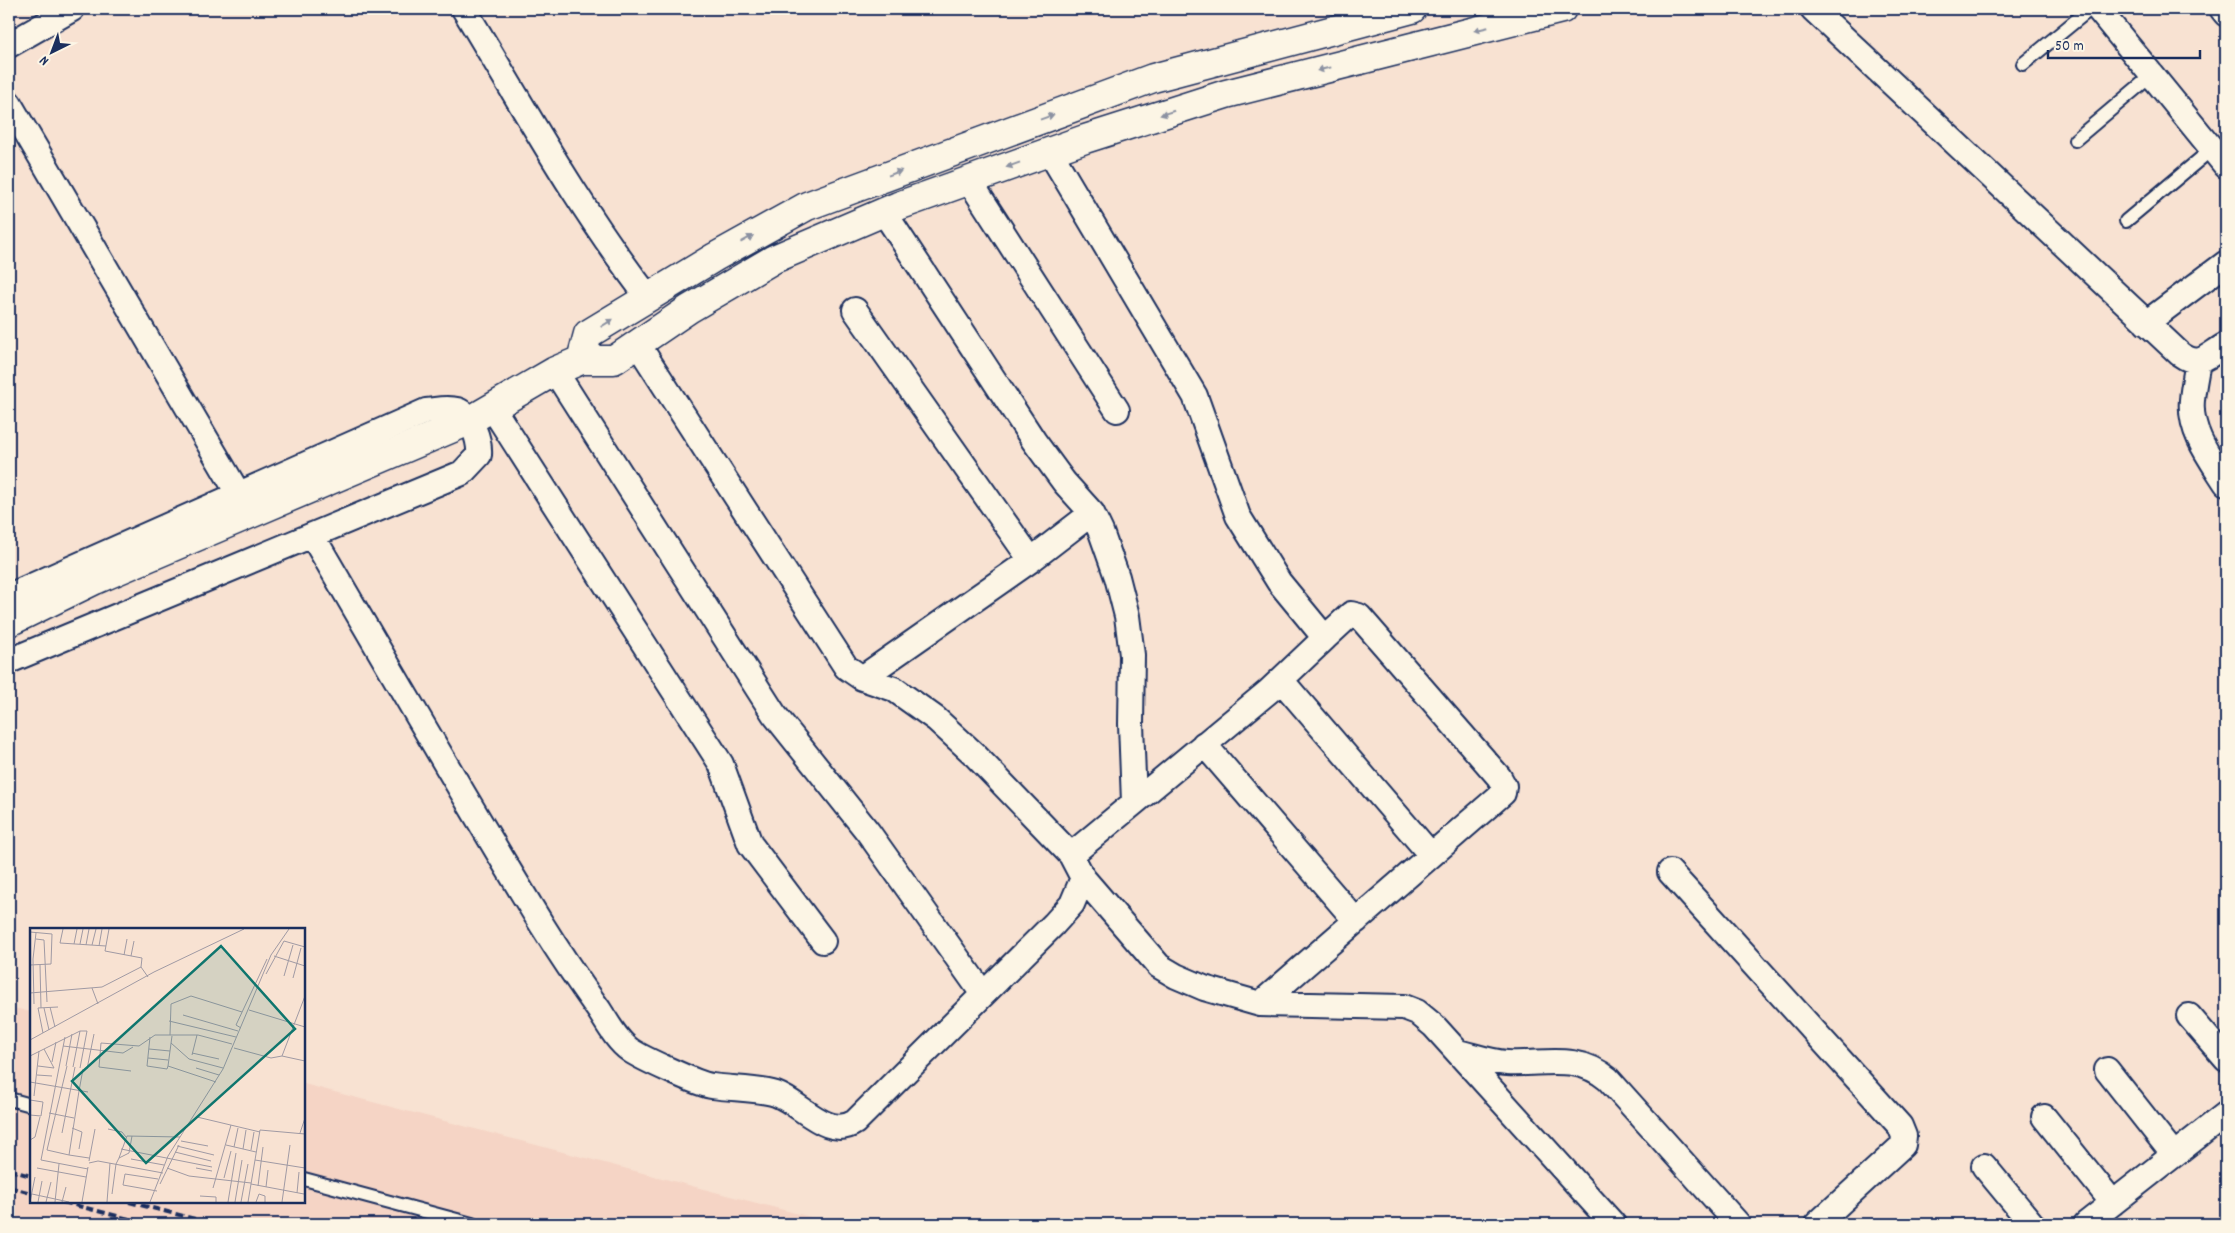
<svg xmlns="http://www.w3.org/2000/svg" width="2235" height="1233" font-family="Dekko,sans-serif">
<rect width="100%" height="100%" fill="#f8e2d2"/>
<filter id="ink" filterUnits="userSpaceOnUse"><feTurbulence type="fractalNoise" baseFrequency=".02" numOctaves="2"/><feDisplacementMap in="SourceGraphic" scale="10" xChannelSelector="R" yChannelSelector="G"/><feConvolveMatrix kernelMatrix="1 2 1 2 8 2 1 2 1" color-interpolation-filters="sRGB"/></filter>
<g filter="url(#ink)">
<path fill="#f5d4c5" d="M9,1007L31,1012V1202H304V1084L837,1224H9Z"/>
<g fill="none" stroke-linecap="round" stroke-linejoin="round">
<defs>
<path id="lane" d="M2023,64L2090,9
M2075,140L2152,75
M2126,221L2212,149
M9,1099L31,1105
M304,1179L472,1224"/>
<path id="street" d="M464,9C523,106 578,207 648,297
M1813,9L2180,354C2201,369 2207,355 2226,345
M2098,9L2226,166
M2222,9L2226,14
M9,45L72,9
M9,103L239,495
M1050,152L1195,396L1238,516L1279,582L1325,638L1269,691L1071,855
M969,180L1117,410
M884,212L1034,441L1064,482L1092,513L1101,532L1117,577L1127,616L1132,655L1131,724L1134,802
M855,310L1031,560
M2146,323L2226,263
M2198,361C2196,374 2193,387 2192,400C2189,431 2210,458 2226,483
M555,371L774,714L868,832L983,994
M492,407L721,764L750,844L823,941
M312,535C388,665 463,796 542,925C560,954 579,982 599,1010C608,1024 617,1041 630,1050C641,1058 700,1085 712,1086C733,1089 756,1088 776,1094C801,1103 828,1140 855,1122L1054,924L1072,904L1083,878L1071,855L974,754L936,719L894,689L862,678L846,667L637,343
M9,596L426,411C436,410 447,407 457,410C472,415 480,441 479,455L462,473L9,661
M862,678L1031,560L1092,513
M1281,680L1431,855
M1204,744L1356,921
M1670,872L1900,1126L1904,1136L1903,1145L1817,1224
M1083,878L1159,966L1176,976L1204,988L1260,1004L1404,1007L1417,1012L1434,1026L1613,1224
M1260,1004L1503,793L1504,786L1499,777L1359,616L1351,614L1325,638
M2189,1016L2226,1059
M1458,1052C1474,1056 1491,1062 1507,1063C1544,1065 1577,1053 1608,1079L1738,1224
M2107,1070L2174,1155
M2044,1117L2113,1203
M1984,1166L2032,1224
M2086,1224L2226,1114"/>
<path id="secondary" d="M581,360L588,334L715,257L807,206L1153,78L1412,9
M9,622L95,580L469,421L555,371L581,360H614L689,309L774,259L898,206L1085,139L1226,94L1562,9"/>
</defs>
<use href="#lane" stroke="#1b2f5e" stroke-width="16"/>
<use href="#street" stroke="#1b2f5e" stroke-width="28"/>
<use href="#secondary" stroke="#1b2f5e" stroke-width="31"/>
<use href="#lane" stroke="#fcf5e5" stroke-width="12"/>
<use href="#street" stroke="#fcf5e5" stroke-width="24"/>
<use href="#secondary" stroke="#fcf5e5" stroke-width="28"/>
<path stroke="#1b2f5e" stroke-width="4" stroke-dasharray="8 4" stroke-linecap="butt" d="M9,1170L31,1176
M9,1187L31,1193
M63,1202L148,1224
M129,1202L214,1224"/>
</g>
<defs><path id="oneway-solid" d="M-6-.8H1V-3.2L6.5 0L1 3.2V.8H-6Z" transform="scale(1.25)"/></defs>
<g fill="#8c92a2">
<use href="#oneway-solid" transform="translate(1481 29) rotate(166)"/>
<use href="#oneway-solid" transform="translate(1324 69) rotate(166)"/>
<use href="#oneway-solid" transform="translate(1167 113) rotate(162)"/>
<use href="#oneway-solid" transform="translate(1047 117) rotate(-20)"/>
<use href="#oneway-solid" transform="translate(1013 165) rotate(160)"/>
<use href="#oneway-solid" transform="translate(895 173) rotate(-21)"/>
<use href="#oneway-solid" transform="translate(747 239) rotate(-29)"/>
<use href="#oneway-solid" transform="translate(607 323) rotate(-32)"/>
</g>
</g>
<g transform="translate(30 928)">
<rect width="275" height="275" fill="#f8e2d2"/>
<path fill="none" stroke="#a09aa4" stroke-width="1" d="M33,1L30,15L76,18M79,1L75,23L112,30L111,39L118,49M0,4L22,6L21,36L0,37M6,11L14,12L17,74M44,16L47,1M50,16L53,1M56,17L59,1M62,17L66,1M69,18L72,1M94,27L97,11M101,28L104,13M244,28L275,38M10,37L11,80M236,46L254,13L275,19M254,48L263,17M263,50L271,20M62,60L68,76M0,65L72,59L111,39M275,68L252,128L275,133M4,76L3,31L6,5M20,79L25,99M14,80L19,102M219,82L275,99M153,87L208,103M139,93L206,109M211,100L206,97L237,31M13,105L8,80L28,79M142,108L138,138L186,154M35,109L11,232L58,241M120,109L117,138L137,141L138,138M0,112L124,44L214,1M141,115L159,131L193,140M202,116L168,107H140L141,76L161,68L212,84M33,118L93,125L103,119M204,120L241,130L252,128M119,121L140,123M162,125L189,131M162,127L167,107M0,128L50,103L43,139M118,130L138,132M22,134L26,114M8,138L24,140L14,121M36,138L42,106M37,138L17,222L39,227M50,140L57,103H50M166,140L189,147M57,141L64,106M101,143L69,139L71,115L109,118L125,107H140M7,147L22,148M0,154L58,164M49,163L39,227L59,230M49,163L53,141M4,168L9,123M0,172L13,174L11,188L0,187M19,185L44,190M167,189L230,204M42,200L52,204L49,221M78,201L92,204L96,209M32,205L45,139M270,205L275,190M0,212L5,209L10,189M151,213L178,218M196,217L226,224M147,218L184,227M204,219L208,200M91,221L182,239M213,221L216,202M221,222L224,204M145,224L181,233M89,230L97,208L150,209M101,231L134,237M225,232L275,240M59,233L65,201M59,235L68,233L133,245M7,240L56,249M137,240L159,248L221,255M166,240L182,243M194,250L201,223M130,256L149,217M221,256L274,266M228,258L233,219M236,259L238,242M183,260L201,197M127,263L93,257L95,246L128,251M267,265L269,244M2,266L39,274M82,266L86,236L89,230L99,225L102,208M170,268L186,269V274M0,274L5,249M8,274L12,253M16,274L21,254M25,274L29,236M32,274L36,259M52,274L58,239M77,274L80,235M120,274L138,228L193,141L241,27L259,1M198,274L206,225M205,274L212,232M211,274L218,236M218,274L230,202L275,206M226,274L229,266L235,268V274M252,274L260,217"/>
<path fill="#0f766e" fill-opacity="0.15" stroke="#0f766e" stroke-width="2.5" d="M191,18L265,101L116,235L42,153Z"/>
<rect width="275" height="275" fill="none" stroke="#1b2f5e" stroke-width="2.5"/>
</g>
<rect width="2235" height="1233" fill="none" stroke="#fcf5e5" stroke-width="30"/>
<rect x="15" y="15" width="2205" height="1203" fill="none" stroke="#1b2f5e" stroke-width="2" filter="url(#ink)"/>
<g transform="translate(52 52) rotate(222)" stroke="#fcf5e5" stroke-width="4" paint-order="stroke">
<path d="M0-4L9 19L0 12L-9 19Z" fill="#1b2f5e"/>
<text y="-8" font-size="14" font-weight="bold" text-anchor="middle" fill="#1b2f5e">N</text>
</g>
<path d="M2048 50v8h152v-8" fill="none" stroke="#1b2f5e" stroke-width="2.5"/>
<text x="2055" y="50" font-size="15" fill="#1b2f5e" stroke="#fcf5e5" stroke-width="4" paint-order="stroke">50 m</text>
</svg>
